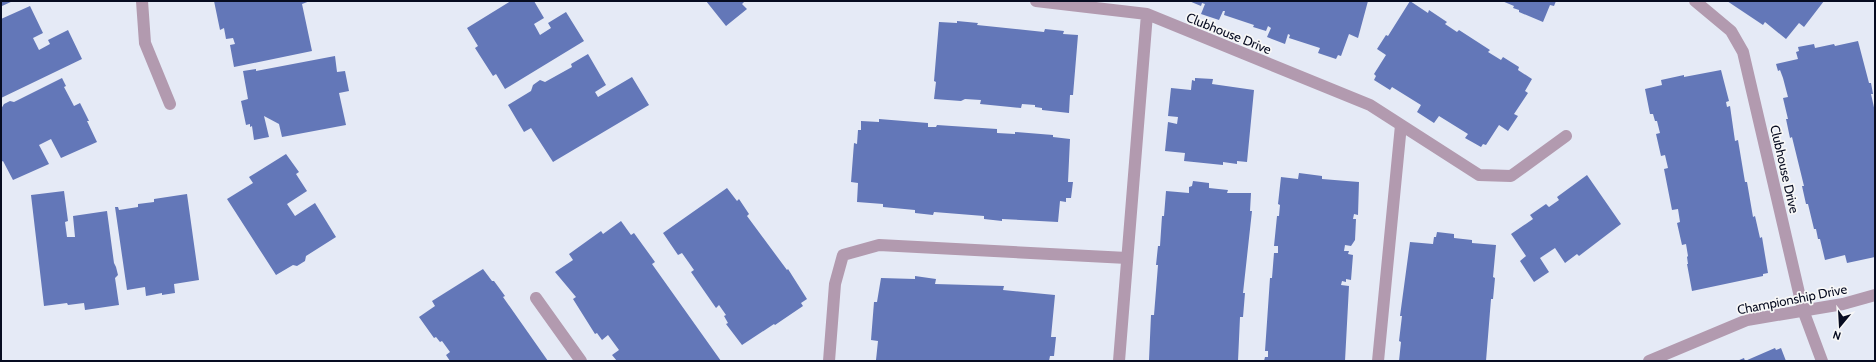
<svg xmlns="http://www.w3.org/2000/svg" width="1876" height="362" font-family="Cabin,sans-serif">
<rect width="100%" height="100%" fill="#e5eaf6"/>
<path fill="#6377b8" d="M1,1H13L2,6Z
M214,1H310L302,4L312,51L234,67L230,45L235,44L233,38L226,39L224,28L220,30Z
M511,1H534L544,18L534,24L540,35L551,28L548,23L566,12L584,41L505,89L496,74L493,76L475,48L478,46L467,28Z
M706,1H745L742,4L747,9L726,26Z
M1189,1H1368L1358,38L1349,34L1341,56L1338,55L1336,59L1318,53L1320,48L1289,38L1290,35L1288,34L1285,44L1267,37L1271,28L1268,26L1266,31L1253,27L1254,25L1224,15L1225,11H1223L1219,20L1201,14L1205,4L1202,3L1201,6Z
M1410,1L1428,13L1429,10L1447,22L1445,24L1457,32L1459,30L1490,50L1488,52L1501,60L1503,57L1519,67L1518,70L1532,79L1525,91L1528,93L1514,114L1518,116L1508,131L1499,125L1486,145L1483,144L1481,147L1465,138L1468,134L1439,116L1434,123L1417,112L1421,105L1392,87L1390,90L1374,80L1376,76L1374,74L1386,55L1377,49L1386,35L1388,36Z
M1502,1H1556L1554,6L1550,5L1543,22L1519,12V10L1513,8L1514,6Z
M1727,1H1824L1804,27L1799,23L1786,39L1765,22L1763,25Z
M30,6L43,33L33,38L39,50L50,44L48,40L68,30L82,59L1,98V19Z
M957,21L978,23L977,25L1044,32L1045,29L1064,31L1063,34L1078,35L1073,95H1070L1069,113L1042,110V108L1035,107V105L1022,104L1021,108L980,104L981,100L965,99L961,101L934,99L936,82L934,81L939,22L957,23Z
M1858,41L1869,83H1871L1873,94H1871L1875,112V257L1847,263L1845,255L1825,260L1820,239H1818L1816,229H1814L1808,204H1806L1802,186H1804L1792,137L1790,138L1786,119H1788L1783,98L1788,97L1783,78L1780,70L1778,71L1776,64L1798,59L1796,52L1799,51L1798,47L1814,44L1815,48L1834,44L1835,46Z
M588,54L606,85L595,92L598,97L632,77L649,105L553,162L531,128L524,132L508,105L531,91L533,85L540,80L545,82L572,67L571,64Z
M335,56L337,72L345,71L349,91L339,93L346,125L282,137L279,124L264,116L269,137L254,140L252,126L250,127V124L246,125L241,101L248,99L243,71L256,69V71Z
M1721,70L1729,101L1726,102L1727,107L1730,106L1735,141L1738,140L1745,182H1747L1753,217L1755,216L1760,238L1762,237L1768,273L1763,274V276L1692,291L1687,264H1688L1687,257L1688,256L1686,244L1682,245L1677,223L1680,222L1678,209L1672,210L1664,169L1668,168L1665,155L1661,156L1656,134L1660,133L1657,121H1655L1653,114H1650L1645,89L1662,85L1661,80L1684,75V77Z
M62,78L66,86L64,87L74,106L80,103L89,121H87L97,142L61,158L51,139L39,145L49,164L13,180L3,161L1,162V109L4,104L10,101L14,102Z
M1195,78L1213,79L1212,84L1254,90L1247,162L1237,161V164L1223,162V165L1184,161L1185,153L1165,151L1168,122L1177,124L1178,117L1168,116L1171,88L1191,90L1192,80L1195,81Z
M879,119L928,123V127H936L937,125L997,129V133L1015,134V132L1053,135V137L1070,139L1068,182H1073L1071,198H1066V202L1060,201L1058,222L1002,219V221L984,219V216L934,212L933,215L915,213V210L883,207V204L857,202L858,183L851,182L854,143L857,144L858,130H861V121L879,122Z
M286,154L299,172L296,174L307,191L287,204L295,216L315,203L336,237L306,256L305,261L297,266L293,265L276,275L227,199L253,183L249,177Z
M1299,173L1322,176V179L1359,182L1358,215L1354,214L1353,219H1356L1355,240L1351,246L1345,245L1344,251H1349L1348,254L1353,255L1351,280L1346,279V282L1342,281L1341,285L1349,286L1345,361H1264L1265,357H1268V351H1265L1270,278H1272L1274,253H1278V246H1274L1277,216H1279L1280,205L1278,204L1281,177L1298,179Z
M1587,175L1621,224L1579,256L1577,254L1565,263L1555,248L1540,258L1549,272L1534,282L1520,261L1526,256L1511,234L1533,219L1530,215L1546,204L1549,207L1559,200L1557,197Z
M1193,181L1209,183V188L1228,190L1227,193H1251L1250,211H1252L1243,293H1245L1243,317H1240L1238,361L1149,360L1151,315H1154L1158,265H1156L1158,246H1160L1162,216H1164L1166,191L1189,193V187L1192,186Z
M727,188L737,201L739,199L749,214L747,216L787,270L788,269L807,299L801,303L803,306L775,325L774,324L742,345L726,324L728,323L724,316L726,315L719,305L716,308L691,272L694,270L682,253L678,255L663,233Z
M64,191L68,221L65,222L67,237H75L73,216L107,211L114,263L116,267L118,275L115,278L119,305L85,310L84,303L68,305L67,303L44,306L31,195Z
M187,194L199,280L174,284L175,293L162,295V293L146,296L145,287L127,290L115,207H118L119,210L138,207V204L154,202V199Z
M621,221L631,235L634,233L655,262L652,264L721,361H617L612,355L619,350L608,335L602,340L597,333L595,334L573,299L576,297L555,272L573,260L569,254L601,231L603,234Z
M1437,232L1454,234V238L1472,240V243L1496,245L1493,277L1495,278L1493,299H1491L1486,361H1399L1401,342L1399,341L1402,316H1400L1410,242L1433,244L1434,237H1436Z
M483,269L492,281H494L505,296L503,297L548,361H450L446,355L450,352L442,341L440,342L436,337L434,338L419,317L435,306L432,301Z
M915,276L936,279L935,284L1004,286L1003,290L1055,295L1051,337H1056L1054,356H1050L1049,361L876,360L878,341L871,340L874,302H877L881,278L915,279Z
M1775,348L1776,350L1781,348L1786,361H1737L1744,358L1745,361Z"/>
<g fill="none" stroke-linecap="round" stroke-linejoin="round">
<path stroke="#b29aaf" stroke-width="12" d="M536,298L581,361"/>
<path stroke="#b29aaf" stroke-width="12" d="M142,1L145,43L170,104
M1036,1L1147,14L1370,105L1479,175L1511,176L1566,136
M1695,1L1731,31L1743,52L1803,310L1822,361
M829,361L835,284L843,255L879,245L1127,258
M1119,361L1147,14
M1378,361L1401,125
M1649,361L1747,320L1843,304L1875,295"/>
</g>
<g text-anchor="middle" stroke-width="3.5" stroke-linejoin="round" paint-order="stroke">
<g font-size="13" fill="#070c21" stroke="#f7f7f7">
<text transform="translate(1229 33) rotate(22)" y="5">Clubhouse Drive</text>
<text transform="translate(1785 169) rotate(77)" y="5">Clubhouse Drive</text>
<text transform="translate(1792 299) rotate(-11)" y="5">Championship Drive</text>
</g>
</g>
<rect width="1876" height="362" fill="none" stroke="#070c21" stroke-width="4"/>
<g transform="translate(1840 326) rotate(198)" stroke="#f7f7f7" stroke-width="3" paint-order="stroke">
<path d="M0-3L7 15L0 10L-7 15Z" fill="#070c21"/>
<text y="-6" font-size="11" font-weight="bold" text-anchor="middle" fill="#070c21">N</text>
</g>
</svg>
